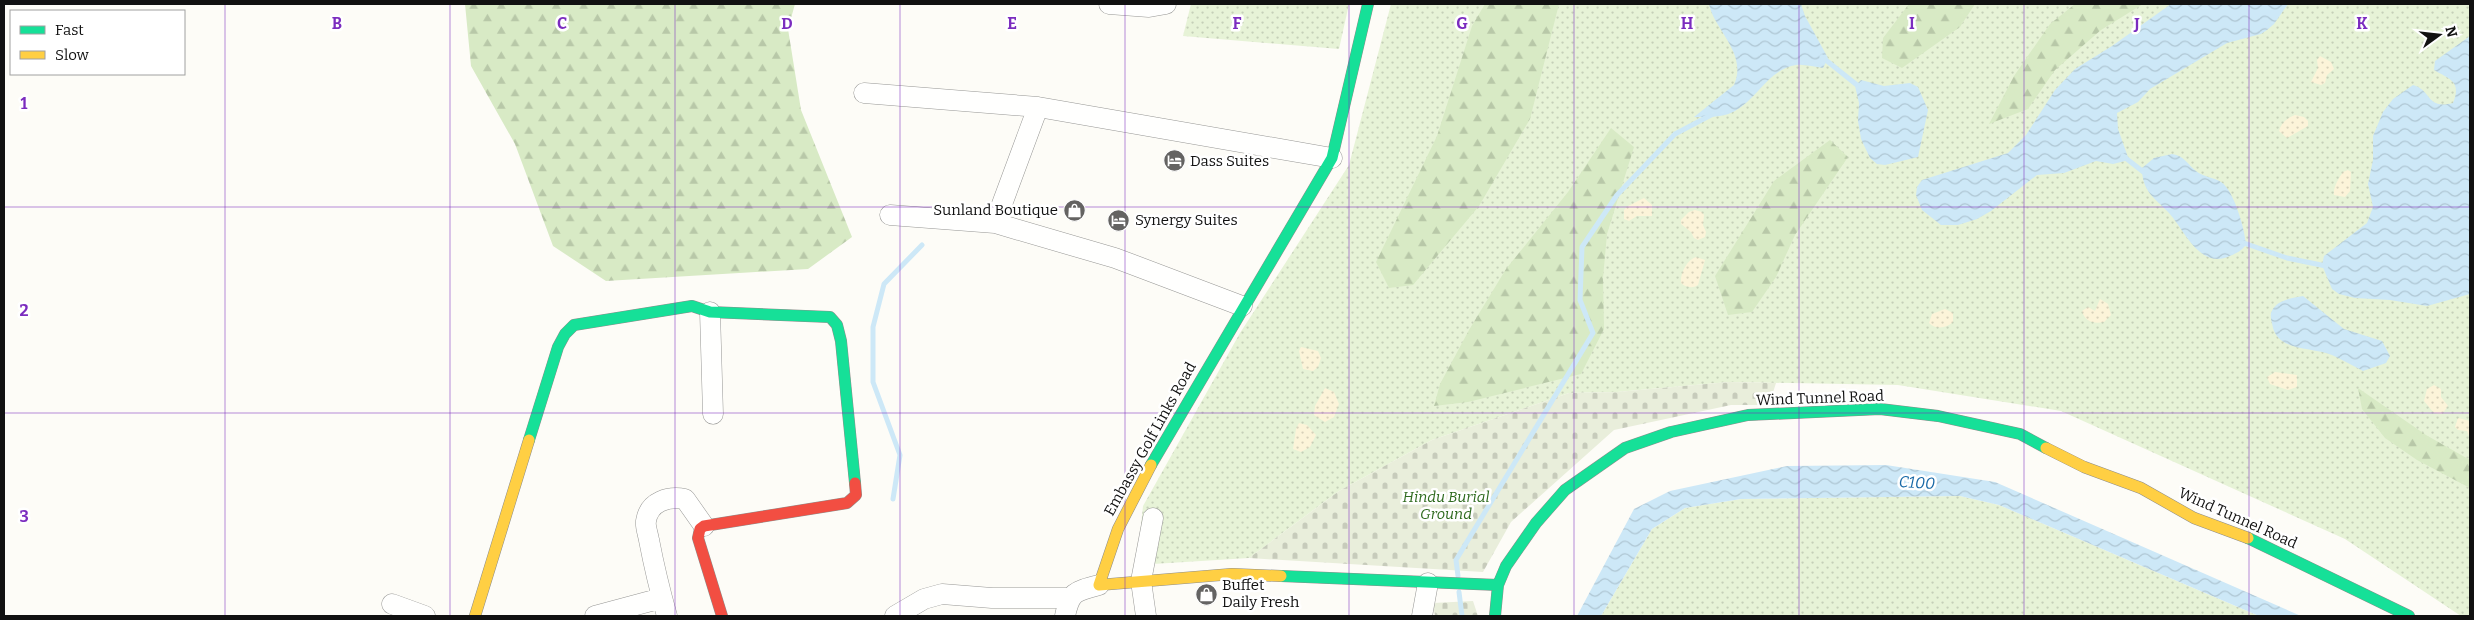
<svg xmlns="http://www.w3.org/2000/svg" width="2474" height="620" font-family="Bitter,serif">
<defs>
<pattern id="grass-dots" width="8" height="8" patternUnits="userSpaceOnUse" patternTransform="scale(1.25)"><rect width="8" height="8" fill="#e7f3d7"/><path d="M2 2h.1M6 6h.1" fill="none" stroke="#c5cfb8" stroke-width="1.8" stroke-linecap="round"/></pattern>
<pattern id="forest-firs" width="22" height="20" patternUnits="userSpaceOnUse" patternTransform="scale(1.25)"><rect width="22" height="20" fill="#d8eac5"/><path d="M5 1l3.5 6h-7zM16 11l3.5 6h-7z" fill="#b8c8a8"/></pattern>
<pattern id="sand-dots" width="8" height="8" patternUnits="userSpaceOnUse" patternTransform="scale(1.25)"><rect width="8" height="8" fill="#fcf4d9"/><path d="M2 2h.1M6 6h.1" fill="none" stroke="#d7d0b9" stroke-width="1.8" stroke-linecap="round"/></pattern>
<pattern id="cemetery-stones" width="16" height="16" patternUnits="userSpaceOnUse" patternTransform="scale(1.25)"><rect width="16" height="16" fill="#e9eedb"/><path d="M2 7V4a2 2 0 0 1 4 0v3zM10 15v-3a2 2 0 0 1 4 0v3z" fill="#c7cbbb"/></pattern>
<pattern id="water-waves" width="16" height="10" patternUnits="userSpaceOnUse" patternTransform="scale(1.25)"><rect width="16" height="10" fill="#cde8f7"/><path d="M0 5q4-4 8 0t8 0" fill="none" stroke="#afc6d3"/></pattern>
</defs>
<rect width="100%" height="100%" fill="#fdfcf7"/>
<path fill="url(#grass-dots)" d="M1191,4H1349L1339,49L1183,36Z
M1391,4H2470V616H2461L2345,539L2061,411L1898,385L1729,382L1617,392L1569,393L1432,440L1339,491L1249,558L1137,565L1143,506L1240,333L1349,165Z
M1960,496L1999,505L2259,616H1601L1652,529L1685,508L1741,499Z"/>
<path fill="url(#forest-firs)" d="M465,4H795L788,29L801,110L852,237L808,269L606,281L553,246L515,144L471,66Z
M1485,4H1559L1530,119L1479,206L1413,285L1389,288L1376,262L1437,136L1472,26Z
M1909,4H1975L1960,27L1902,68L1882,58L1883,38Z
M2075,4H2143L2101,30L2055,70L2028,109L1989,124L2014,76L2050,24Z
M1611,128L1634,147L1607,234L1603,278L1604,329L1581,374L1468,402L1434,406L1440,384L1469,330L1506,269L1568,192Z
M1830,140L1848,157L1795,235L1776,277L1752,312L1728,315L1715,276L1774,181Z
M2358,388L2426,435L2470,460V488L2417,460L2385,438L2362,409Z"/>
<path fill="url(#sand-dots)" d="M2320,56L2331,62L2334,69L2327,75L2325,83L2321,85L2311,82L2318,68L2317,60Z
M2295,115L2304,117L2308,121V126L2287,138L2279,131C2281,123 2287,118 2295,115Z
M2348,170L2351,172L2350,191L2345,197L2334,195C2333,187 2339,178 2343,172Z
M1644,198L1652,205V216H1637L1629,221L1624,219V210L1628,206Z
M1695,210L1702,212L1704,215L1703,225L1706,232L1705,237L1698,240L1694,238L1691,232L1681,224V220L1689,212Z
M1696,257L1705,260L1698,285C1692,289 1685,287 1681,283C1680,273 1687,260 1696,257Z
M2100,299L2108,304L2111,315L2104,322C2094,324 2085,322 2082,311L2088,307L2095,311Z
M1945,309L1953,313V322C1947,328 1936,330 1929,323L1932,314Z
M1301,347L1318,351L1321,358L1318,367L1313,371L1303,369L1299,351Z
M2275,372L2297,375V387L2288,390L2270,384L2267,377Z
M2434,385L2441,389V397L2448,406L2442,414L2434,413L2424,401L2427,389Z
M1325,388L1334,392L1339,404L1334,417L1325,422L1314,415L1315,406Z
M2458,418L2470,421V439L2467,431L2458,430L2455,427Z
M1299,423L1307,425L1316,435L1310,447L1301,452L1293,449L1296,429Z"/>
<path fill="url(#cemetery-stones)" d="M1729,382L1776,383L1769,405H1731L1614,430L1511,522L1483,572L1249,558L1339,491L1432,440L1569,393L1617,392Z
M1473,601L1478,616H1435L1433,603Z"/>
<path fill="url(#water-waves)" d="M1709,4H1801L1805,16L1828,58L1823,68C1814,67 1805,64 1796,65C1769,69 1757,99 1735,111C1723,118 1707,117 1694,117L1734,85C1748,53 1714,30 1709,4Z
M2171,4H2288L2274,24L2267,30L2261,34L2227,43L2150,89L2138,102L2117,113L2118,129L2129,160L2113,164L2096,161L2064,173L2037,175L1991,211L1977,219L1958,225H1941L1922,210L1916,195L1917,187L1922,180L2008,153L2026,135L2055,90L2075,69L2112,46Z
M2470,36V294L2427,306L2390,300L2355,298L2339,294L2332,289L2322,265L2324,256L2367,223L2373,207L2368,184L2373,160V136L2383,112L2393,99L2413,85C2432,90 2426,110 2453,103C2462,81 2449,79 2434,70L2435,61Z
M1861,80L1884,86L1910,83L1918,87L1928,110L1918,157L1885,165L1877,164L1870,158L1861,139L1858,121L1859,103L1855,86Z
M2172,154C2185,156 2187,164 2196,171C2203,177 2213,177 2221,182C2234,190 2245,230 2246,245C2241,251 2237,253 2230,256C2200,270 2185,231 2169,213C2155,198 2142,192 2142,168L2154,158Z
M2303,296L2344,329L2382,341L2390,356L2386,363L2363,371C2353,366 2343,360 2332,355C2313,347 2280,352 2273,328C2272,322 2270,318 2271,313C2275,300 2292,298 2303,296Z
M1886,465L1995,482L2301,616H2259L1999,505L1960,496L1741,499L1685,508L1652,529L1601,616H1577L1634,509L1670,491L1787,466Z"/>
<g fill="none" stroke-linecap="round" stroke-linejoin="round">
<path stroke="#cde8f7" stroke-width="5" d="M1822,57L1862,89
M2123,156L2146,174
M2241,242L2287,258L2326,266
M893,499L900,455L873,382V327L884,284L922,245
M1458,576L1456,560L1593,333L1580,300L1582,247L1617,195L1675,134L1713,114
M1459,592L1462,616"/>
<defs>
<path id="street" d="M1109,4L1149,7L1166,4
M864,93L1038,107L1332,158
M890,215L995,223L1115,258L1242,306
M995,223L1038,107
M710,312L713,414
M392,604L425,616
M595,616L662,598
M667,616C660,591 654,566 649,540C648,534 645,526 646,521C649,501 669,496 685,499L704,526
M895,616L924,599L942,594L992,598H1069
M1065,616C1070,592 1075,591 1099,585
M1146,616L1141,581L1153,518
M1422,616L1428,583"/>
<path id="fast" d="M529,440L558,347L565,334L574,325L692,306L710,312L830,317L837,325L841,341L855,483
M1151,465L1332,158L1368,4
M2248,538L2409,616
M1281,576L1498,585
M1495,616L1498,585L1506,566L1536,523L1565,490L1625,448L1671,432L1748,415L1880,409L1938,416L2020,434L2046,448"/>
<path id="slow" d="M2046,448L2084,467L2141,488L2194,518L2248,538
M1151,465L1118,529L1099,585L1232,574L1281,576
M475,616L529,440"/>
<path id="jam" d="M722,616L698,538L700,529L704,526L847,503L856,495L855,483"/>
</defs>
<use href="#street" stroke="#979795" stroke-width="21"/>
<use href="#fast" stroke="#8e8d8b" stroke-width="12"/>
<use href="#slow" stroke="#8e8d8b" stroke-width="12"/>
<use href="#jam" stroke="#8e8d8b" stroke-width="12"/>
<use href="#street" stroke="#fffffe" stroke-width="20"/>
<use href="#fast" stroke="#16e098" stroke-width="11"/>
<use href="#slow" stroke="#ffcf43" stroke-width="11"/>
<use href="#jam" stroke="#f24e42" stroke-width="11"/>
</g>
<path fill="none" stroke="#7b2cbf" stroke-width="1" stroke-opacity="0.55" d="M225,4V616M450,4V616M675,4V616M900,4V616M1125,4V616M1349,4V616M1574,4V616M1799,4V616M2024,4V616M2249,4V616M4,207H2470M4,413H2470"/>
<defs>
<symbol id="hotel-disc" viewBox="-11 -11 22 22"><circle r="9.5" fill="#646362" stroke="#fff"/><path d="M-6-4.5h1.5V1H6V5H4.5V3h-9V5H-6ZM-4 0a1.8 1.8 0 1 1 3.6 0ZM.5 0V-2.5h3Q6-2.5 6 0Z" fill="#fff"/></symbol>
<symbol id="shop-disc" viewBox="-11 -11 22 22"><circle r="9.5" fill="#646362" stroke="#fff"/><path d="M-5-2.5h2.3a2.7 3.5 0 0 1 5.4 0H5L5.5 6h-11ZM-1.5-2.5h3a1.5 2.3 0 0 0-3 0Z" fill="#fff"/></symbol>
</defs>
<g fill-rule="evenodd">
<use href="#hotel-disc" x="1162" y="148" width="25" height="25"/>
<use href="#shop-disc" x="1062" y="198" width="25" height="25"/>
<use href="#hotel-disc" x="1106" y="208" width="25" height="25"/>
<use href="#shop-disc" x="1194" y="582" width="25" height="25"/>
</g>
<g text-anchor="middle" stroke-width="5" stroke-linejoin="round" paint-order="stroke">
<g font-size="15" fill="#111" stroke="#fff" text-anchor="start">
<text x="1190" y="166">Dass Suites</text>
<text x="1058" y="215" text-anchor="end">Sunland Boutique</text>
<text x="1135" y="225">Synergy Suites</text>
<text x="1222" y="590">Buffet<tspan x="1222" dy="17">Daily Fresh</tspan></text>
</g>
<g font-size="15" fill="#111" stroke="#fff">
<text transform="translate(1820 398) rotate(-2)" y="5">Wind Tunnel Road</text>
<text transform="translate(1150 439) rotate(-61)" y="5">Embassy Golf Links Road</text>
<text transform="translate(2238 518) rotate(24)" y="5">Wind Tunnel Road</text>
</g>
<g font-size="15" font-style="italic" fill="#2f6b1f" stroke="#fff">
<text x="1446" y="502">Hindu Burial<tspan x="1446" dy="17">Ground</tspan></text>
</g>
<g font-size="16" font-style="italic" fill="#1768a6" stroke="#fff">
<text transform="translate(1917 482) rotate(3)" y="6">C100</text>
</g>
</g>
<g font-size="16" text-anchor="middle" font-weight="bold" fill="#7b2cbf" stroke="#fff" stroke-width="5" stroke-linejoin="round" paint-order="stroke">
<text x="337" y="29">B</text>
<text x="562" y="29">C</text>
<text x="787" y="29">D</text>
<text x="1012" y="29">E</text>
<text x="1237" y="29">F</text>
<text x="1462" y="29">G</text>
<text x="1687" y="29">H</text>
<text x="1912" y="29">I</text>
<text x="2137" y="29">J</text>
<text x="2362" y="29">K</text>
<text x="24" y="109">1</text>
<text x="24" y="316">2</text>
<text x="24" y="522">3</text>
</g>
<rect width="2474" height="620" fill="none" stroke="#111111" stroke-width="10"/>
<rect x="10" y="10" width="175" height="65" fill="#ffffff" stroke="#a0a0a0"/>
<rect x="20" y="26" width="25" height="8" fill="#16e098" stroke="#a0a0a0"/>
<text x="55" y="35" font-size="15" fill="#111111">Fast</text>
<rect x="20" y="51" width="25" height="8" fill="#ffcf43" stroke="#a0a0a0"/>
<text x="55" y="60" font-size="15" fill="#111111">Slow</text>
<g transform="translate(2439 35) rotate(75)" stroke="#ffffff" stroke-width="4" paint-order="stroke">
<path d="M0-4L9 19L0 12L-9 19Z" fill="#111111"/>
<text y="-8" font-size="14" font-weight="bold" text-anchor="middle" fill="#111111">N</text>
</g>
</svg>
